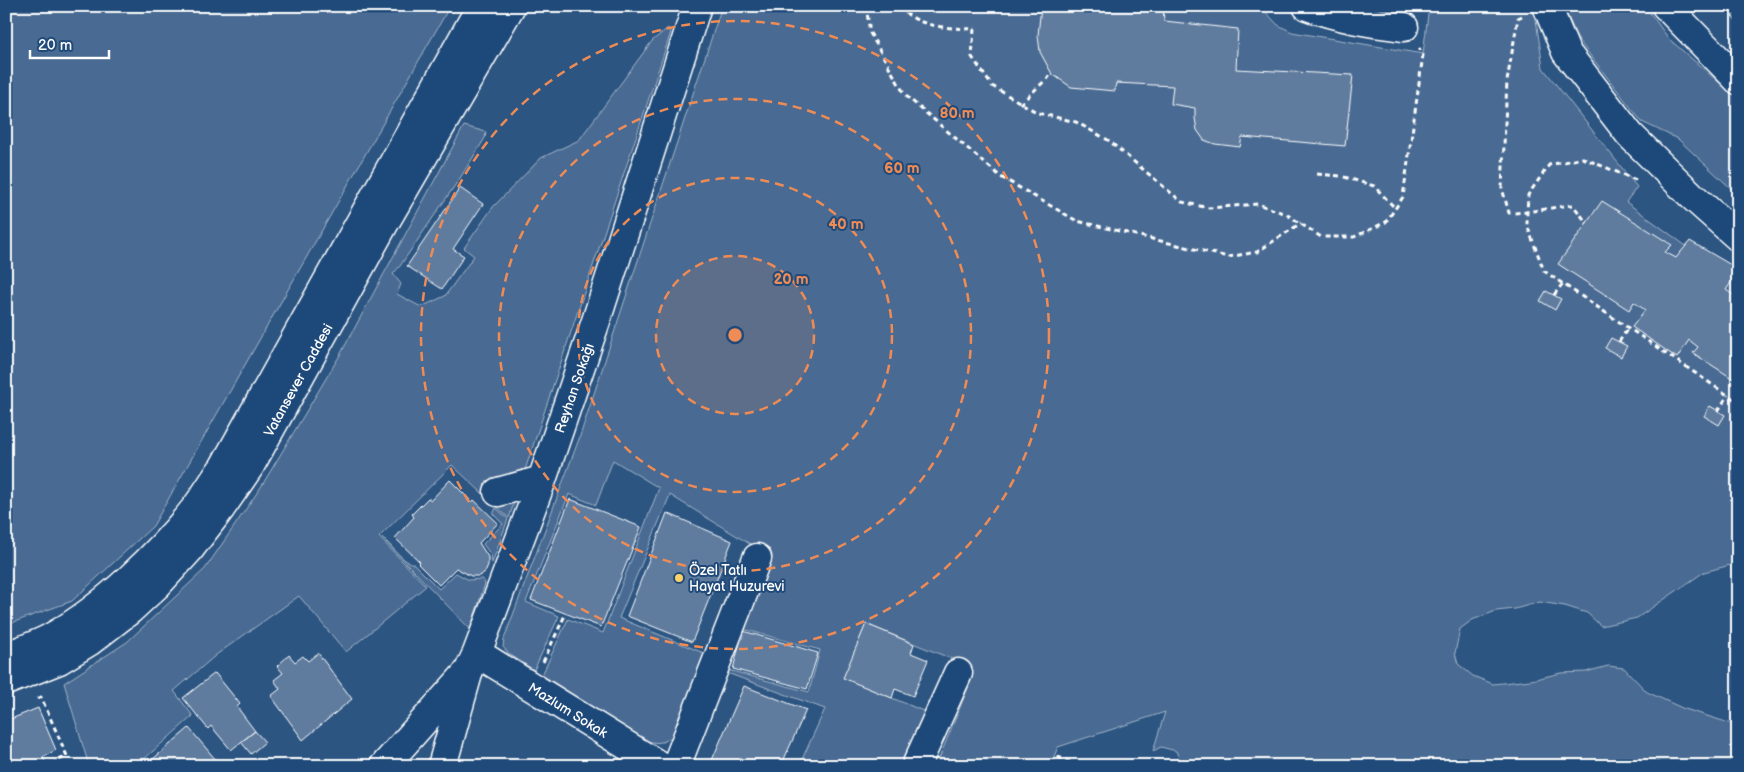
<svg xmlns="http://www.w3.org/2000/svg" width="1744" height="772" font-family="'Balsamiq Sans',sans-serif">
<rect width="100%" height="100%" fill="#2c5582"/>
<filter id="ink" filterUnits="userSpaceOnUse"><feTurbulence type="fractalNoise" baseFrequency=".02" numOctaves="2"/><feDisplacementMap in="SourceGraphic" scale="10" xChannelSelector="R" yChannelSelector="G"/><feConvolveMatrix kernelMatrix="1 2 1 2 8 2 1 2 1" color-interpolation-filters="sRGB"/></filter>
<g filter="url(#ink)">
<path fill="#486b92" stroke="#a4b5c8" d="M6,6H450L153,526L72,601L6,625Z
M722,6H1260L1278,25L1292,32L1423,54L1429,6H1534L1543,68L1637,187L1626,202L1738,284V563L1704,572L1637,618L1601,626L1587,613L1565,606L1540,602L1515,609L1496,611L1472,620L1460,629L1455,653L1458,664L1473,676L1493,684L1531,680L1561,673L1586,672L1608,666L1624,668L1647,692L1682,708L1729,723H1738V766H1666L1657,761L1653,766H1177L1179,758L1176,751L1161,747L1153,751L1165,712L1058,747L1050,766H936L972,678L971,668C965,664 959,661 952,661V659L866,624L844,678L928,713L904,766H799L825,709L727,673L728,670L809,692L820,650L743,629L772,556C767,549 759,543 750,544L670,495L619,618L706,654L674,735C664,743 659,744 647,741L542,675L568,619L603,633L659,488L613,460L596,505L569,494L526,602L559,616L534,670L509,654L503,647L504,639L579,439Z
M1563,6H1645L1669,39L1738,99V195L1678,139L1642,122L1579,41Z
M668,28L671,32L509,518L452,465L379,537L426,586L346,652L299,596L216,655L174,691L193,716L136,766H89L64,683L127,642L205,569L261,487L340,355L464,126L486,132L485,138L462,175L400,266L393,274L401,284L397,294L421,307L445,296L474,256L464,248L493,207L541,158L579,140L652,41Z
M496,508L508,519L492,563L491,555L483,544L503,524L493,514Z
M382,538C392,545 402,562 414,564L439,589L456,573L469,580L483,579L485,584L470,629Z"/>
<path fill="#5e7c9f" stroke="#fff" d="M1041,6H1163L1164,21L1238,29L1236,69L1353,75L1345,146L1242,137L1240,147L1215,144L1204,140L1197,130L1195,118V108L1171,104L1173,86L1116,83L1115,91L1071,87L1052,74L1040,52L1038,35Z
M1722,6H1738V23L1732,16L1734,13L1731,10L1728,13Z
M460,188L483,204L453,249L464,256L442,289L407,266Z
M1602,201L1672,245L1665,252L1676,258L1690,241L1738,269V272L1726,290L1735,296L1738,293V382L1693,353L1698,347L1689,340L1677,358L1632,327L1645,310L1634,302L1629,310L1558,264Z
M1546,291L1561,299L1555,310L1540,301Z
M1611,338L1627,346L1621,357L1605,348Z
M1710,406L1725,415L1719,425L1704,416Z
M450,480L472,502L474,500L498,523L479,543L488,557V565L485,572L479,576H471L456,568L439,585L418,564L420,562L395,538L414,517L412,514L428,498L431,500Z
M570,499L641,527L601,627L531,600Z
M667,513L732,541L692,642L627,616Z
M866,624L914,644L911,653L928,660L913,696L895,689L892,698L843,678Z
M743,631L818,653L807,689L733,669Z
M318,653L352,699L303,740L271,696L280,689L274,680L283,673L277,666L289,655L295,662L303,656L308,661Z
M215,673L240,704L237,707L255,731L231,750L211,726L208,729L183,698Z
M744,686L806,710L781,766H725L712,760Z
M38,708L56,750L43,757L47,766H6V721Z
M189,728L221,766H145Z
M255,731L265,742L251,754L241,742Z"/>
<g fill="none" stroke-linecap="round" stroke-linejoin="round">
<defs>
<path id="minor" d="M1307,6C1339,18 1371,23 1404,27
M1547,6L1566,52L1630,135L1692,196L1738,237
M1666,6L1738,80
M498,492L542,480
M477,653L660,766
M384,766L465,675
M442,766L469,670L477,653L542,480L597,318L697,6
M676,766L757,558
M916,766L958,673"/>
<path id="major" d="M6,656C21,650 38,645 52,637C106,606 159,554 197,506C206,494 214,480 223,468L481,6
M6,681L59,660L90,641L130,610L157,585L189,550L221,508L250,466L384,224L511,6"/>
</defs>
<use href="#minor" stroke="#fff" stroke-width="31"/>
<use href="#major" stroke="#fff" stroke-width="31"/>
<path stroke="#fff" stroke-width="3" stroke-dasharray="5 4" stroke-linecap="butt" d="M866,6L870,33L905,95L1001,177L1077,221L1228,257L1257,252L1301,223
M899,6C917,28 948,28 974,29L972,57L992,86L1038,113L1076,122L1108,140L1182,202L1209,208L1258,204L1286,214L1321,237H1354L1386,222L1403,197L1423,55L1419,48
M1522,16L1518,18L1507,81L1502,188L1509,213C1531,213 1551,207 1573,205L1587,223
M1020,104L1052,74
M1317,174L1341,176L1374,186L1395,208
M1636,180L1583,158L1549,165L1528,195L1527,213V225L1544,271L1738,402
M1554,295L1563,283
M1619,342L1628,328
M1718,411L1728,395
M543,662L566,613
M38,699L41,697L67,756L55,762L56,766
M6,711L14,708
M1054,766L1058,757L1081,766"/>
<use href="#minor" stroke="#1f4a7a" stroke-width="28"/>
<use href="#major" stroke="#1f4a7a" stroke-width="28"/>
</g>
</g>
<circle cx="735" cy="335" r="79" fill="#ef8b55" fill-opacity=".12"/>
<g fill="none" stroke="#ef8b55" stroke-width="2.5" stroke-dasharray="9 6">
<circle cx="735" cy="335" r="79"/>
<circle cx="735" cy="335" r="157"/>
<circle cx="735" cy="335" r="236"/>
<circle cx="735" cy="335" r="314"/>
</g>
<circle fill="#ffd166" stroke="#1f4a7a" stroke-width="2" cx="679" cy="578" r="5"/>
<g text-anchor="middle" stroke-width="4" stroke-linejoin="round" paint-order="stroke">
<g font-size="14" fill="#fff" stroke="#1f4a7a">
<text transform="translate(298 380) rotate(-61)" y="5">Vatansever Caddesi</text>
<text transform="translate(574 388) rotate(-71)" y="5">Reyhan Sokağı</text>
<text transform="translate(568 710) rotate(32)" y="5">Mazlum Sokak</text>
</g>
<g font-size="14" fill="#fff" stroke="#1f4a7a" text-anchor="start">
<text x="689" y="575">Özel Tatlı<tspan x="689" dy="16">Hayat Huzurevi</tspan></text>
</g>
</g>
<circle cx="735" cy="335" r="8" fill="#ef8b55" stroke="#1f4a7a" stroke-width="2.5"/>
<g font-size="15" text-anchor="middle" font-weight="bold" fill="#ef8b55" stroke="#1f4a7a" stroke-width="4" stroke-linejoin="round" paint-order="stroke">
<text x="957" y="118">80 m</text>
<text x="902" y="173">60 m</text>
<text x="846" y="229">40 m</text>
<text x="791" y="284">20 m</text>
</g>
<rect width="1744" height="772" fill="none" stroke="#1f4a7a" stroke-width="25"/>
<rect x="12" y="12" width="1719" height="747" fill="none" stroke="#fff" stroke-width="2" filter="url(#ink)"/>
<path d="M30 50v8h79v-8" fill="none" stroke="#ffffff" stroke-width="2.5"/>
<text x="38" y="50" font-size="15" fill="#ffffff" stroke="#1f4a7a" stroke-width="4" paint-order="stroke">20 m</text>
</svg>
